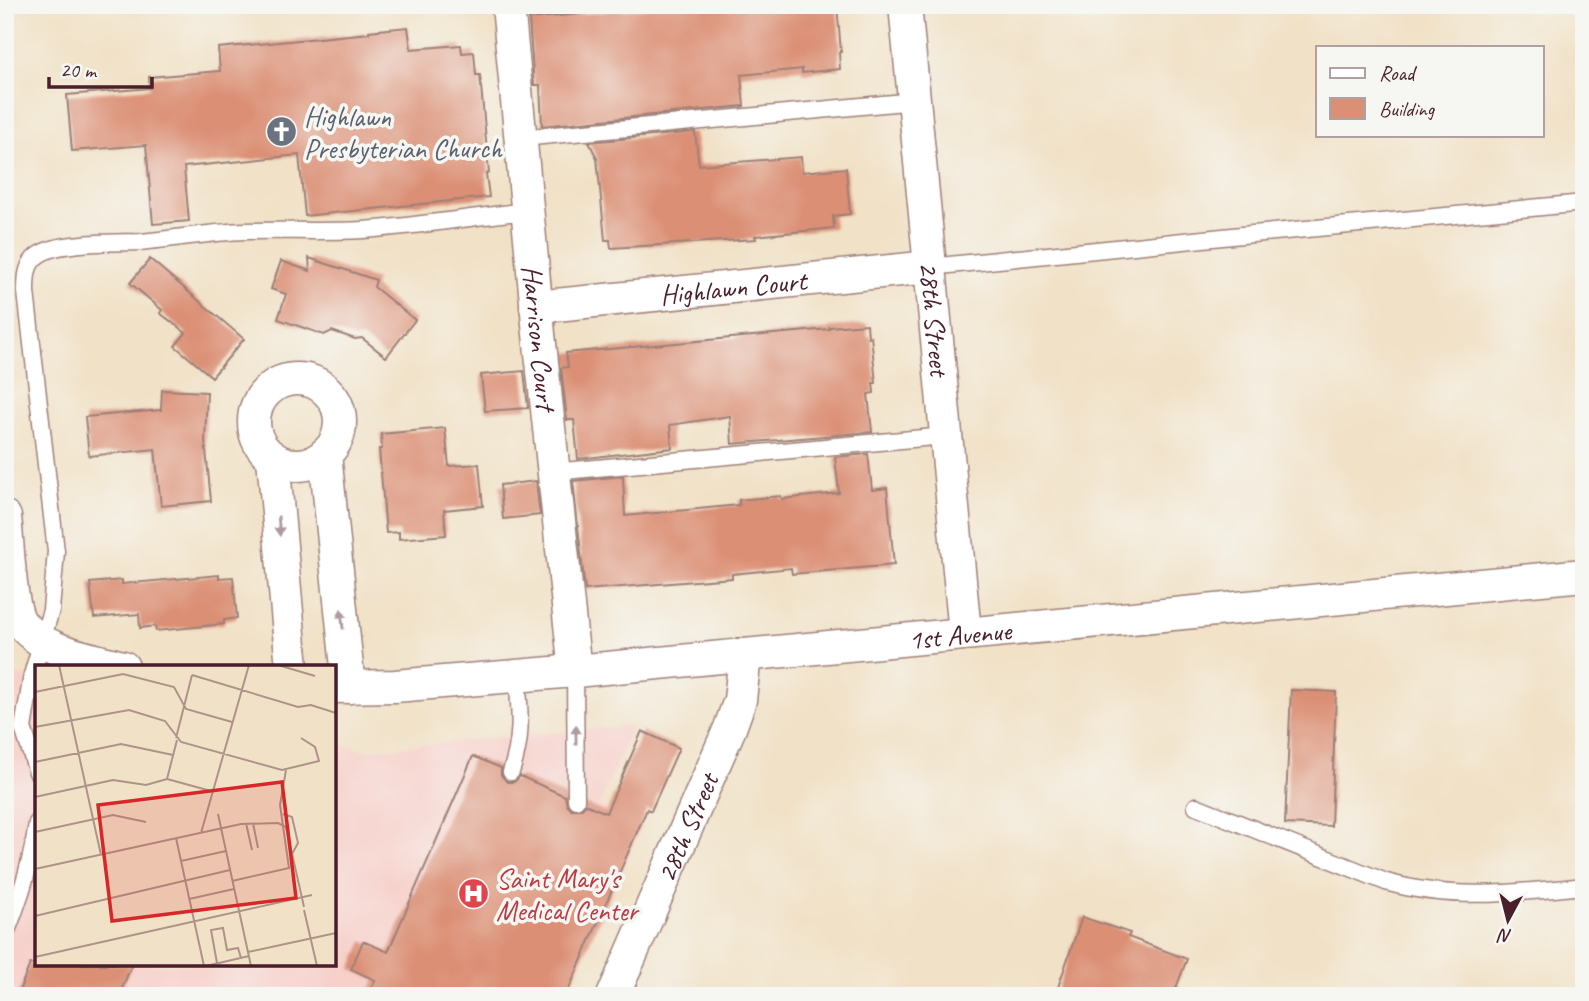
<svg xmlns="http://www.w3.org/2000/svg" width="1589" height="1001" font-family="Caveat,sans-serif">
<rect width="100%" height="100%" fill="#f6f6f2"/>
<filter id="ink" filterUnits="userSpaceOnUse"><feTurbulence type="fractalNoise" baseFrequency=".0143" numOctaves="2"/><feDisplacementMap in="SourceGraphic" scale="14" xChannelSelector="R" yChannelSelector="G"/><feConvolveMatrix kernelMatrix="1 2 1 2 8 2 1 2 1" color-interpolation-filters="sRGB"/></filter>
<filter id="wash" filterUnits="userSpaceOnUse"><feTurbulence type="fractalNoise" baseFrequency=".00686" numOctaves="4" result="noise"/><feDisplacementMap in="SourceGraphic" scale="28" xChannelSelector="R" yChannelSelector="G"/><feGaussianBlur stdDeviation="1.57" result="paint"/><feColorMatrix in="noise" values="0 0 0 0 0 0 0 0 0 0 0 0 0 0 0 0 0 1.4 0 .05"/><feComposite in="paint" operator="in"/></filter>
<g filter="url(#wash)">
<rect width="100%" height="100%" fill="#f1e1c6"/>
<path fill="#f7d0ca" d="M5,672L37,679V964H334V743L365,750L634,725L599,805L643,823L567,996H5Z"/>
<g id="blocks">
<path fill="#db8f74" d="M672,5H837L841,52H839L840,69L802,73V69L741,75L744,106L542,126L540,85H534L529,19Z
M408,27L411,49L461,45L462,53L474,52L476,75H480L489,173L486,174L489,197L305,216L299,155L184,167L189,221L153,224L146,145L72,151L67,95L150,88L149,77L220,71L218,48L369,33V31Z
M695,132L699,165L801,157L802,172L846,168L850,214L833,216L834,228L755,236L756,239L611,248L610,240H605L597,158L589,142Z
M309,258L376,280L374,287L415,320L386,357L362,338L355,339L332,331L324,335L278,319L286,294L271,289L281,261L310,271Z
M150,259L244,339L212,377L175,346L186,333L160,313L162,310L130,283Z
M867,324L868,337L871,336L876,383H873L874,393L868,394L872,432L732,444L730,416L670,425L672,448L578,459L574,420H567L561,368L568,367L566,353L829,329V327Z
M524,371L528,408L485,411L481,375Z
M162,390L207,392L205,440L211,501L161,506L155,449L89,456L85,417L161,410Z
M445,428L449,466L479,464L483,506L444,510L446,535L399,539V532L386,533L379,449H382L381,434Z
M868,454L872,490L887,488L894,565L792,574L791,568L732,574V578L585,590L573,481L623,476L625,516L687,510L739,505V500L781,496L782,499L839,493L835,457Z
M536,481L540,515L503,519L500,485Z
M219,575V578L233,577L237,618L224,620V624L156,631L155,626L140,628L139,614L94,618L90,583L122,580V584Z
M1291,690L1336,692L1331,826L1285,824Z
M642,731L679,748L651,811L647,809L566,996H368L375,980L351,969L363,941L388,952L473,756L501,768V775L507,782H514L520,776L565,796L567,805L571,809H581L585,804L606,813Z
M1082,917L1130,933L1128,937L1187,959L1173,996H1055Z
M30,964H132L119,996H17Z"/>
</g>
</g>
<g filter="url(#ink)">
<use href="#blocks" fill-opacity="0" stroke="#9e8078" stroke-width="2"/>
<g fill="none" stroke-linecap="round" stroke-linejoin="round">
<defs>
<path id="lane" d="M521,138L915,101
M930,267L1242,235L1584,203
M553,472L945,436
M575,671L576,800
M37,772L23,728L32,675L51,610L56,551L26,292C26,278 26,262 40,254C60,241 115,243 140,242C175,239 210,232 246,231C285,230 324,232 363,230C418,226 473,217 527,211
M511,772C523,737 520,712 517,676
M1196,806L1386,882C1452,901 1517,893 1584,886
M5,936C20,899 32,862 37,823"/>
<g id="street">
<path id="s1" d="M508,5L539,334L575,671"/>
<path id="s2" d="M905,5L965,633"/>
<path id="s3" d="M536,307L930,267"/>
<circle cx="297" cy="422" r="43"/>
<path d="M325,454L349,687"/>
<path d="M273,458L292,667"/>
<path d="M5,517C8,540 9,606 21,623C42,652 91,658 123,667"/>
<path id="s4" d="M334,687L395,686L575,671L1584,575"/>
<path id="s5" d="M613,996L730,728L740,700L745,655"/>
</g>
</defs>
<use href="#lane" stroke="#9e8078" stroke-width="19"/>
<use href="#street" stroke="#9e8078" stroke-width="35"/>
<use href="#lane" stroke="#fff" stroke-width="16"/>
<use href="#street" stroke="#fff" stroke-width="32"/>
</g>
<defs><path id="oneway-solid" d="M-6-.8H1V-3.2L6.5 0L1 3.2V.8H-6Z" transform="scale(1.75)"/></defs>
<g fill="#ae9aa0">
<use href="#oneway-solid" transform="translate(279 526) rotate(85)"/>
<use href="#oneway-solid" transform="translate(342 619) rotate(-96)"/>
<use href="#oneway-solid" transform="translate(576 735) rotate(-90)"/>
</g>
</g>
<defs>
<symbol id="church-disc" viewBox="-11 -11 22 22"><circle r="9.5" fill="#6b7280" stroke="#f6f6f2"/><path d="M-1.2-6h2.4v3.5h3.3v2.4h-3.3V6h-2.4V-.1h-3.3v-2.4h3.3Z" fill="#fff"/></symbol>
<symbol id="hospital-disc" viewBox="-11 -11 22 22"><circle r="9.5" fill="#e0444e" stroke="#f6f6f2"/><path d="M-5-5h3v3.5h4V-5h3V5h-3V1.5h-4V5h-3Z" fill="#fff"/></symbol>
</defs>
<g fill-rule="evenodd">
<use href="#church-disc" x="264" y="114" width="35" height="35"/>
<use href="#hospital-disc" x="456" y="876" width="35" height="35"/>
</g>
<g text-anchor="middle" stroke-width="7" stroke-linejoin="round" paint-order="stroke">
<g font-size="28" fill="#5b616d" stroke="#f6f6f2" text-anchor="start">
<text x="304" y="126">Highlawn<tspan x="304" dy="32">Presbyterian Church</tspan></text>
</g>
<g font-size="28" fill="#4a1f2b" stroke="#f6f6f2">
<text dy="10" stroke="none"><textPath href="#s3" startOffset="198">Highlawn Court</textPath></text>
<text dy="10" stroke="none"><textPath href="#s2" startOffset="315">28th Street</textPath></text>
<text dy="10" stroke="none"><textPath href="#s1" startOffset="334">Harrison Court</textPath></text>
<text dy="10" stroke="none"><textPath href="#s4" startOffset="628">1st Avenue</textPath></text>
<text dy="10" stroke="none"><textPath href="#s5" startOffset="184">28th Street</textPath></text>
</g>
<g font-size="28" fill="#be3a42" stroke="#f6f6f2" text-anchor="start">
<text x="496" y="888">Saint Mary's<tspan x="496" dy="32">Medical Center</tspan></text>
</g>
</g>
<g transform="translate(35 665)">
<rect width="301" height="301" fill="#f1e1c6"/>
<path fill="none" stroke="#ae9388" stroke-width="2" d="M24,0L66,190M243,0L280,11M157,10L263,42L276,40L301,48M0,27L88,9L139,22L151,44L197,57M0,62L94,45L130,56L146,77L247,105L284,96L280,82L266,73M141,73L157,10M0,97L86,79L138,90M132,114L176,126M132,114L142,75M0,132L78,115L111,120L132,114M183,149L216,301M248,149L257,152L263,178L257,189M211,158L217,185M218,158L223,183M0,167L78,150L111,157M166,168L214,0M141,173L169,301M146,196L191,186M0,204L206,159L243,158L251,162L269,242M197,216L254,203L245,140L251,105M154,234L199,224M269,245L282,301M0,251L195,205M213,287L301,268M0,292L277,230M182,298L176,265L188,263L192,285L203,283L206,293M171,301L214,291"/>
<path fill="#d62828" fill-opacity="0.15" stroke="#d62828" stroke-width="3.5" d="M247,117L261,233L77,256L63,140Z"/>
<rect width="301" height="301" fill="none" stroke="#4a1f2b" stroke-width="3.5"/>
</g>
<rect width="1589" height="1001" fill="none" stroke="#f6f6f2" stroke-width="28"/>
<rect x="1316" y="46" width="228" height="91" fill="#f6f6f2" stroke="#b1a0a2" stroke-width="2"/>
<rect x="1330" y="68" width="35" height="10" fill="#ffffff" stroke="#b1a0a2" stroke-width="2"/>
<text x="1379" y="80" font-size="21" fill="#4a1f2b">Road</text>
<rect x="1330" y="98" width="35" height="21" fill="#db8f74" stroke="#b1a0a2" stroke-width="2"/>
<text x="1379" y="116" font-size="21" fill="#4a1f2b">Building</text>
<g transform="translate(1508 920) rotate(187)" stroke="#f6f6f2" stroke-width="5" paint-order="stroke">
<path d="M0-5L12 26L0 18L-12 26Z" fill="#4a1f2b"/>
<text y="-10" font-size="19" font-weight="bold" text-anchor="middle" fill="#4a1f2b">N</text>
</g>
<path d="M49 77v10h103v-10" fill="none" stroke="#4a1f2b" stroke-width="3.5"/>
<text x="60" y="77" font-size="21" fill="#4a1f2b" stroke="#f6f6f2" stroke-width="5" paint-order="stroke">20 m</text>
</svg>
